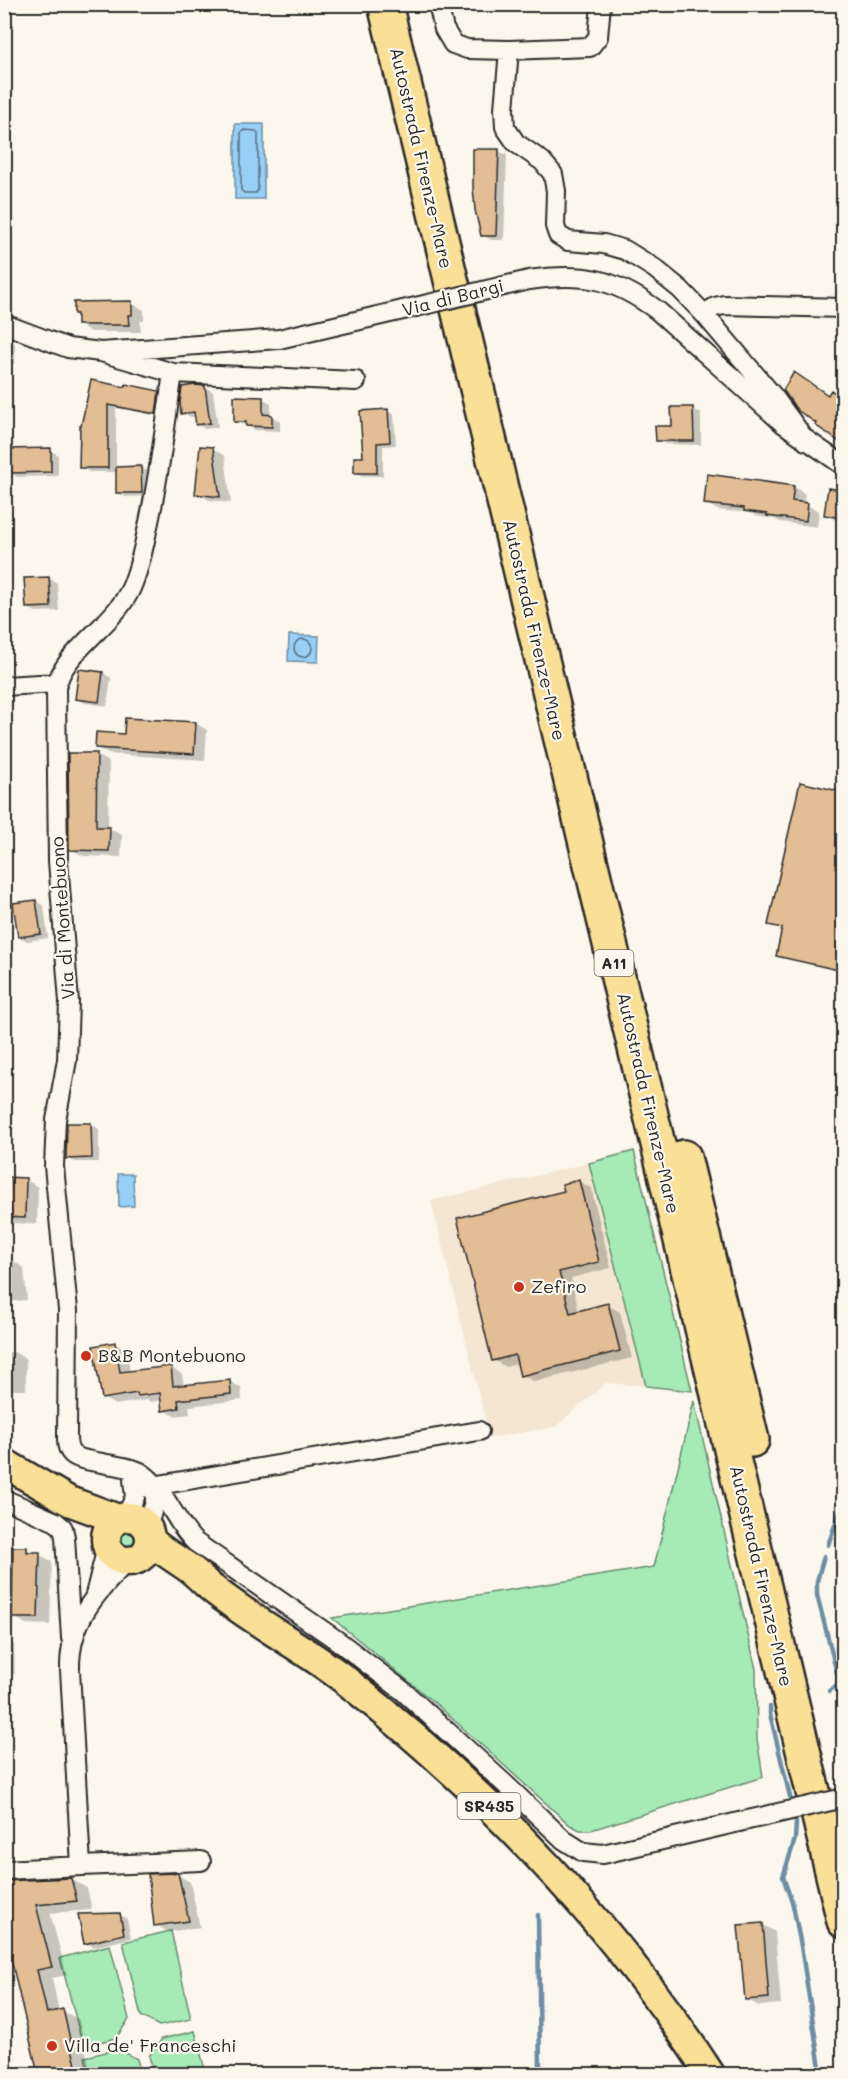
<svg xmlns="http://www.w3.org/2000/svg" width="848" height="2079" font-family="Mali,sans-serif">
<rect width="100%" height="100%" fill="#fbf7ec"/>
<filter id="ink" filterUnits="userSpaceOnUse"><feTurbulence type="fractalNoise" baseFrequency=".0167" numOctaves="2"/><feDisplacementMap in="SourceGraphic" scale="12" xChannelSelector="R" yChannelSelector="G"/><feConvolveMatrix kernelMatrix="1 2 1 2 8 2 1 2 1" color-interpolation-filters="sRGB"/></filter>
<g filter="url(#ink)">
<path fill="#f4e6d2" d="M589,1163L646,1386L606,1383L555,1427L490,1438L431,1201Z"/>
<path fill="#a6ebb7" stroke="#688b71" stroke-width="1.5" d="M634,1151L692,1391L646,1386L589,1163Z
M694,1401L756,1669L757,1739L763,1777L591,1830H580L570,1825L435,1703L332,1618L654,1567Z
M112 1539a15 15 0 1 1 30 0a15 15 0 1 1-30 0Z
M171,1931L191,2019L159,2026L141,2016L123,1942Z
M110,1945L129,2019L116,2038L83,2046L60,1958Z
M195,2031L206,2074H154L149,2056L162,2039Z
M118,2049L137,2059L141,2074H89L85,2057Z"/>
<path fill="#98cff7" stroke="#6c8da5" stroke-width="1.5" d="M235,124H264V199H235Z
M289,635L319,636L318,662L288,661Z
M133,1174L134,1206L119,1207L118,1174Z"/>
<path fill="#0003" d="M499,151L507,155L504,240H491L483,235Z
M131,303L144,310V321H140L141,332H91L79,325V315L75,313Z
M4,339L15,343V363L4,364Z
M92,382L127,389L158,393L166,397L164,417L116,408V469L141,468L149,472V496L126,497L118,493V472H89L80,467Z
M205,387L213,392L218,427L205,429L197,424L196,417H191L183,413Z
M831,392L844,399V443L817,424Z
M263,399L271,403V416L280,421V431L255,430L235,421Z
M693,409L701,413V445L665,444L657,440Z
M388,411L394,414L396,445L383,446V476H362L356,472Z
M213,449L225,456L231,503L209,500L197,493Z
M50,450L58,455V476L17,477L9,472Z
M794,487L805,494L804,504L819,511L817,527L780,522L774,519L756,516L750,513L717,510L706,503Z
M829,489L844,491V522L837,521L826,515Z
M49,578L57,583L59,611L36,612L28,608Z
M103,673L111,678L107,706L85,703L77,699Z
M195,723L207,730L205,760L108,754L97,748L126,735Z
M97,755L109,762L108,828L122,835L121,857L83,856L71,849Z
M801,784L844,793V971L778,955L784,929L770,924Z
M36,901L44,906L48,938L27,941L19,936Z
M91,1124L99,1129V1162H75L67,1158Z
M4,1179L26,1180L38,1187L37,1224L9,1223L4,1220Z
M579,1181L591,1188L611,1268L571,1278L579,1312L608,1305L620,1312L632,1358L534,1382L522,1375L519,1363L506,1367L493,1360L565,1192Z
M12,1260L24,1268L27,1300L4,1302V1261Z
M115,1344L127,1351L130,1372L170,1367L182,1374L184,1387L229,1381L241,1388L242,1400L189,1406L190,1414L175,1416L163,1410L162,1400L151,1402L147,1400L115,1405L103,1398Z
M4,1352H14L26,1359V1390H4Z
M27,1549L52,1561L50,1625L26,1624L14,1617Z
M4,1639L14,1644L15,1674H4Z
M178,1875L190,1882L200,1927L168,1932L156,1925Z
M71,1879L87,1888L92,1910L50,1913L67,1975L52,1978L59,2012L63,2011L79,2020L91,2074H39L4,1926Z
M119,1914L127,1919L131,1938L94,1947L86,1943Z
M762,1924L775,1932L781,2004L759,2006L746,1999Z"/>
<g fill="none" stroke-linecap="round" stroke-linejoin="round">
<path stroke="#576d7d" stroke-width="1.5" d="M244,130L256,131L258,133V190L256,193H244L241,190V133Z
M294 648a9 9 0 1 1 18 0a9 9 0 1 1-18 0Z"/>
<path stroke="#6c8da5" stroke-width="4.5" d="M828,1545L844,1500
M824,1556L817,1581V1595L838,1677L837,1685L829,1691
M770,1707V1714L792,1805
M794,1813L796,1823L795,1839L783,1877L793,1905L801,1946L821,2074
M538,1915L540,2074"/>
</g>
<path fill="#e3bd94" stroke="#2b2b2b" stroke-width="1.5" d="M473,149H499L496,236H481L475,210L473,187Z
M132,301V315H128L129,325H77V314H74V302Z
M794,372L828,395L831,390L843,399V444L815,425L816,423L797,410L783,390Z
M91,380L125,387L126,384L159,391L156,414L108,405V468H79L80,426H81Z
M195,385L205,386L210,423L196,425L194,412L181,414L180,402L182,387Z
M234,396L263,397V414L272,415V427L246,426V422H234Z
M671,407H693L694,441H656L655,426H672Z
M388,409L390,442L377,443V473H354V457H363L360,411Z
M200,446L213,447L220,497L195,494Z
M51,448V472L8,473V449Z
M141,466L142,493H116V467Z
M707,474L794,486L792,501L808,503L806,521L767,516V514L744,511V508L704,504Z
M828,488L843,490V518L824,515Z
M49,577L51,607L26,608L24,578Z
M79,669L103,672L99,702L75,699Z
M125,718L196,722L194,754L95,748L96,732L124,734Z
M68,753H97L96,827H110L109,851L69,850Z
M800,782L843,792V971L776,956L782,928L768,925Z
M36,900L41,934L18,937L13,903Z
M67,1123H91L92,1158L66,1159Z
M4,1177L26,1178L25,1218L4,1217Z
M579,1180L599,1262L559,1272L570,1313L608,1303L620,1351L520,1376L515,1355L492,1361L457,1218L564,1191L562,1184Z
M115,1342L120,1372L171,1366L173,1386L230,1380L231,1394L178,1400L179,1408L162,1411L160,1393L138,1396L137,1393L102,1399L93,1346Z
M13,1547H27V1552H40L38,1618H12Z
M178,1873L189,1921L154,1926L148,1874Z
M71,1878L77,1901L36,1905L52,1967L37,1970L47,2013L63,2009L78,2074H38L4,1929V1881Z
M120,1913L124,1934L84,1944L78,1914Z
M763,1923L769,1998L745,2000L738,1925Z"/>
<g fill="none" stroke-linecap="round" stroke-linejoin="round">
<defs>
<path id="street" d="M438,4L444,29L453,44L467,49L509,50
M601,4L598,37L590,47L509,50L504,109L505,127L516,143L542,161L553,174L556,191L555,226L558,235L568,241L604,244L625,250L654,268L680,289L704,314L774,397L806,441
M529,280C583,272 614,278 658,311L784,424L844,466
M704,314L715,307L724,305L844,308
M4,324L68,348L101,352L279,339L403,310
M101,352L173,373C165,426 159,479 147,531C143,551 139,570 131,588C115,625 61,652 56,689L58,861L69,1002L67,1060L56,1120L54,1166L68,1310L67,1436C67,1443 67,1449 72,1454C83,1464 123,1463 140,1472C164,1486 175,1523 195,1542L338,1641L403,1691L506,1785L564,1840L583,1852L603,1854L739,1822
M173,373L356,381
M4,686L57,683
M135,1489L479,1431
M4,1499L56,1522L63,1528L65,1537L71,1638
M126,1516L135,1497L133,1480
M147,1528L155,1502V1486
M95,1595L107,1547
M81,1866L201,1861
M4,1870L81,1866L70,1670C69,1621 95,1595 127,1561"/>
<path id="primary" d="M4,1463L69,1501L118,1519
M106 1539a22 22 0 1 1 44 0a22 22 0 1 1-44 0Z
M150,1540C164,1553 180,1561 194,1572C201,1578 207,1585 214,1590C257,1624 306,1649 349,1683C488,1794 613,1924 710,2074"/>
<path id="highway" d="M385,4L844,1921
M684,1157L752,1440"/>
</defs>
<use href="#street" stroke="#2b2b2b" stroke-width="22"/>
<use href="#primary" stroke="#2b2b2b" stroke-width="33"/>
<use href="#highway" stroke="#2b2b2b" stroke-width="38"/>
<use href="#street" stroke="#fbf7ec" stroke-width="18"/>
<use href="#primary" stroke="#fadf96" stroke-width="28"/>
<use href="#highway" stroke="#fadf96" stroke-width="33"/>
<defs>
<path id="street-bridge" d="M403,310L529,280
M739,1822L844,1798"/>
</defs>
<use href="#street-bridge" stroke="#2b2b2b" stroke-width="22" stroke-linecap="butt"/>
<use href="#street-bridge" stroke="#fbf7ec" stroke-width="18"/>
</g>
</g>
<g fill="#c8321e" stroke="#fbf7ec" stroke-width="2">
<circle cx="519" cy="1287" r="6"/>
<circle cx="86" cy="1356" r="6"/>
<circle cx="52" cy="2046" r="6"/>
</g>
<g text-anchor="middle" stroke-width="4.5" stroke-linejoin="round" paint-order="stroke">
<g fill="#fbf7ec" stroke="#696865" stroke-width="1.5">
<rect x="594.5" y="950" width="39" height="26" rx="4.5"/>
<rect x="457.5" y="1793" width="63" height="26" rx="4.5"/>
</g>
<g font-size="16" font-weight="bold" fill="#2b2b2b">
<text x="614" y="969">A11</text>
<text x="489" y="1812">SR435</text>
</g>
<g font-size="18" fill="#2b2b2b" stroke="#fbf7ec">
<text transform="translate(421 158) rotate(77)" y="6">Autostrada Firenze-Mare</text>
<text transform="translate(453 298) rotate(-14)" y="6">Via di Bargi</text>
<text transform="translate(534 630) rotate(77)" y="6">Autostrada Firenze-Mare</text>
<text transform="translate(63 918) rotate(-94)" y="6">Via di Montebuono</text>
<text transform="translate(648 1103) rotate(77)" y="6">Autostrada Firenze-Mare</text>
<text transform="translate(761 1576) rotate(77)" y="6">Autostrada Firenze-Mare</text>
</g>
<g font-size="18" fill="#2b2b2b" stroke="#fbf7ec" text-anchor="start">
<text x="531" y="1293">Zefiro</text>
<text x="98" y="1362">B&amp;B Montebuono</text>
<text x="64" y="2052">Villa de' Franceschi</text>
</g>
</g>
<rect width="848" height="2079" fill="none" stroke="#fbf7ec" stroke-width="24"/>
<rect x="12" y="12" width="824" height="2055" fill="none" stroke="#2b2b2b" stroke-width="2" filter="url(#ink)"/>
</svg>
